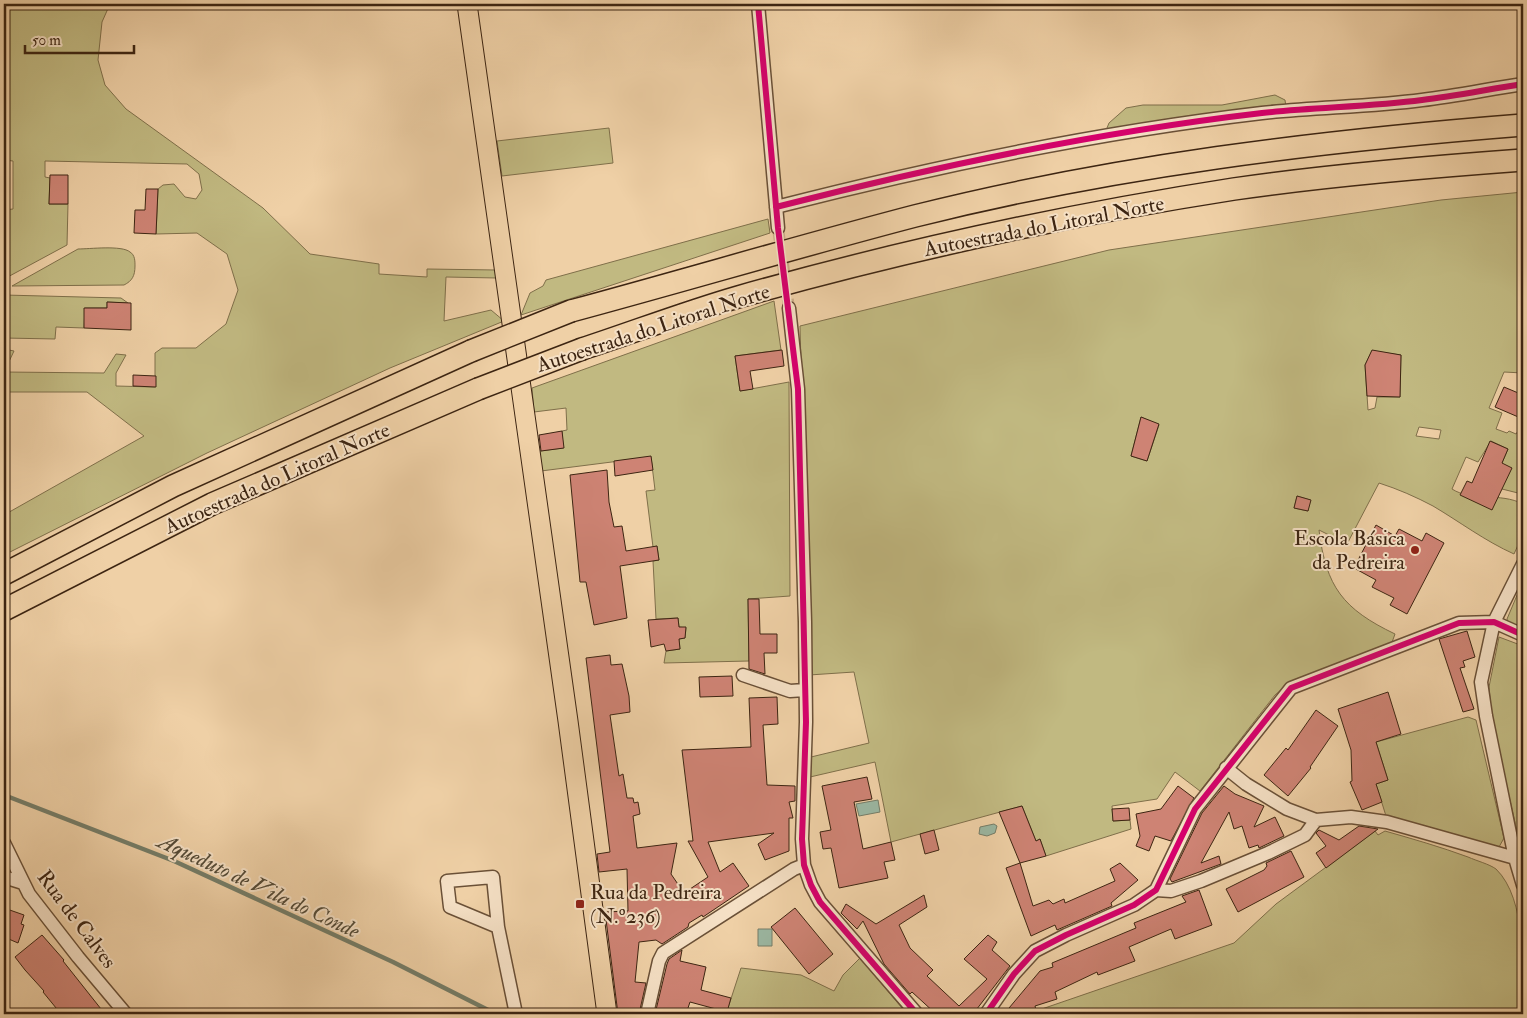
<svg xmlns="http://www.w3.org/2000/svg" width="1527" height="1018" font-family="'IM FELL Double Pica',serif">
<rect width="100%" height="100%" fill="#efd0a6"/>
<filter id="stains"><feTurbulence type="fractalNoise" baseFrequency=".004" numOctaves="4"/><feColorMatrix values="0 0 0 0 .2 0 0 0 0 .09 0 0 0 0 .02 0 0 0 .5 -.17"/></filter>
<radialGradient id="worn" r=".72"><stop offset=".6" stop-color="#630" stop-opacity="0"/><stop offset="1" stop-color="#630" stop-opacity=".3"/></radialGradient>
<path fill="#c1b981" stroke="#7f6f4a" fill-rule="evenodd" d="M4,4H110L102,22L98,60L105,85L126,109L263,208L310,254L379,264V274L427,277V269L496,270L497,278L446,277L444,321L491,310L504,321L390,368L207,453L4,555V515L144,436L87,392H4V349L14,351L4,372L104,373L116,354L126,355L116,373V386L155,387V353L162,348H196L226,324L238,290L227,254L197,233L156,234L158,189L163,185L174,184L185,197L196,199L202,190L199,174L187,164L45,161V177L50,178L49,204H68L67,245L4,279V210L13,209V161L4,160Z
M1275,95L1285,100L1286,107L1105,133L1109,123L1126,108L1143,105H1222Z
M609,128L613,163L502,176L497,141Z
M1523,192V373L1504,372L1489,408L1502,413L1496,429L1507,433L1509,431L1516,434L1518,431L1523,433V492L1522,494L1502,489V463L1508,449L1491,441L1478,462L1466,457L1452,489C1472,502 1500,492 1523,504V534L1514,554C1485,541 1460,522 1433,506C1416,497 1398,489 1379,483L1347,544L1319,530C1326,587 1343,609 1395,634L1391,645L1289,683L1275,695L1200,791L1175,772L1157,799L1112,806L1113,821L1130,820L1131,829L1046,856L1040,839L1036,841L1022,806L891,842L875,762L810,777L811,757L869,743L854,672L809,675L800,326L1109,250L1441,200ZM1372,351L1401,355L1400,397H1377L1375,408L1368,410L1365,365ZM1141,417L1159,425L1147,461L1131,456ZM1419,427L1441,430L1439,439L1416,436ZM1297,496L1310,500L1308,511L1294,508Z
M768,219L770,233L521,315L530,293L543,286L546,280Z
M78,249C89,249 122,245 130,252C135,255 135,261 135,266C135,276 132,281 124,285L12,286Z
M4,295L121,298L128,303L107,302V308H85L84,328L56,327L55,339L4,338Z
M774,301L781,350L735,356L740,391L789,382L790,596L748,599L749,661L664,663L666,651L680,649L679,639L685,638L686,628L679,627L678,618L656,619L653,561L659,560L657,546L653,547L646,491L655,490L651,457L541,471L540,451L563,448L562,431L567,430L566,408L534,412L532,388Z
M1523,581V634L1508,623L1507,619Z
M1499,637L1523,646V858L1492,721L1489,687Z
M1468,717L1476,720L1504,838L1499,847L1386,816L1376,784L1388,780L1376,742Z
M1375,831L1378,835L1385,831C1413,839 1441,847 1468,857C1477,861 1489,864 1496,869C1527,899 1523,971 1523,1014H1037L1036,1011L1234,943L1276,904Z
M860,958L907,1014H726L741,968L801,975L834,991L843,975Z"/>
<path fill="#9bb7a2" stroke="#757d68" d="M878,800L880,812L859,816L856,804Z
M994,824L997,826L995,833L987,836L979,834L980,827Z
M758,929H772V946H758Z"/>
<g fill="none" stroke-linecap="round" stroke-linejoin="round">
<path stroke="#757d68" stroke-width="4.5" d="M4,795L174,861L393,962L496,1014"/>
</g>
<path fill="#ce8374" stroke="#3d2512" d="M50,175H68V204H49Z
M146,189H158L156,234L134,233L135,210H145Z
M107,302L131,303V330L84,328V308H107Z
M782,350L784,366L750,371L753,389L740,391L735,356Z
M1372,350L1401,355L1400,397L1367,396L1365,365Z
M133,375L156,376V387L133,386Z
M1504,387L1523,395V419L1495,407Z
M1141,417L1159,424L1147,461L1131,456Z
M562,431L564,448L541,451L539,435Z
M1490,441L1508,449L1502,463L1512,468L1492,510L1460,495L1467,481L1472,483Z
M651,456L653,470L615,476L614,461Z
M607,470L609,502L614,527L622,526L626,551L657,546L659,560L620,566L627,618L594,625L586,582H580L570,475Z
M1297,496L1311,500L1308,511L1294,508Z
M1376,525L1395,536L1399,529L1422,541L1426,533L1444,543L1407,614L1390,605L1394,598L1372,587L1376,580L1354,568Z
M748,599H759L760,634H777V653H764L765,674L749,669Z
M678,618L679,627H686L685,638L679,639L680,649L666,651L664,644L651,647L648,620Z
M1467,631L1475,657L1463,661L1465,667L1460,668L1474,709L1463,712L1439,639Z
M610,655L611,665L622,664L629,696L630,712L610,715L619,776L623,774L627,798H633L634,803L638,802L640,814L633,816L637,848L677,843L671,874L684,893L708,877L688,841H693L682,750L751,747L749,698L777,697L778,724L763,725L767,785L795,786V801L789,802L793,818H789V851L765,860L758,844L774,833L708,842L720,872L733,863L749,886L703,917L702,915L689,923L688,927L662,944L656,940L639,942L635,982L646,983L639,1014H618L605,912L628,911L627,869L599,872L597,854L610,852L586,658Z
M732,676L733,696L700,697L699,677Z
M1388,692L1401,734L1376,742L1388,780L1376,784L1382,802L1362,810L1350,782L1352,781L1351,750L1338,709Z
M1316,710L1338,726L1310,767L1311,768L1288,796L1264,775L1286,748L1288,750Z
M867,777L872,799L854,802L863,849L891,842L895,860L884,862L888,878L839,888L831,848L823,849L820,832L831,830L822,786Z
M1178,786L1194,798L1171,841L1155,836L1149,851L1136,846L1140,836L1136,814L1161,809Z
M1224,786L1235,794L1264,806L1254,827L1275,817L1284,836L1259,848L1258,845L1249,848L1242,826L1234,829L1229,812L1201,863L1219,856L1221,864L1172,882L1170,879L1202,813Z
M1022,806L1036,841L1040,839L1046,856L1020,863L999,812Z
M1129,808L1130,820L1113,821L1112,809Z
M1359,826L1378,829L1326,868L1316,853L1326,846L1316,833L1319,830L1339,840Z
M934,830L939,850L925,854L920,834Z
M1291,851L1304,877L1238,912L1226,889L1264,870L1267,866L1266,863Z
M1020,863L1033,906L1049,900L1053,904L1064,899L1065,903L1115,881L1110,869L1120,863L1138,880L1111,903L1112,906L1057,930L1055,925L1031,936L1006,868Z
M1199,890L1212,925L1175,939L1171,929L1129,947L1135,961L1098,975L1097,972L1055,992L1057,999L1035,1006L1037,1014H1004L1040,971L1053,967L1052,963L1136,928L1134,923L1186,902L1182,896Z
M924,895L927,907L899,925L910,948L933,970L927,976L959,1006L987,979L964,959L988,935L997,942L992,950L1010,966L973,1014H936L912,992L910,994L884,964L863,921L857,929L841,913L846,904L876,924Z
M4,908L24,915L21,924L24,925L18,943L4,937Z
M795,908L833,954L809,974L771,927Z
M42,935L64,960L63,961L105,1014H61L43,992L44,991L25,970L15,957Z
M682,950L680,961L706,967L701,990L731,998L727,1012L690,1002L686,1014H655L667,964L669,959Z"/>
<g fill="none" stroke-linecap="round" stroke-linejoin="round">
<path stroke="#cbae88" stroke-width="12" stroke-dasharray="12 6" stroke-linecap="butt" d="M778,228L789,308"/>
<defs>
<path id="street" d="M758,4L778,228
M776,207C936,166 1099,132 1262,113C1315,107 1369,107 1422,100C1456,96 1489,89 1523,84
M789,308L798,389L805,622L806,722L802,839L804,865L811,885L820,902L917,1014
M1523,564L1494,622L1481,682L1486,716L1515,858L1523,885
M743,675L790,691L805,690
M1226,768L1246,784L1287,809L1316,820L1351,817L1387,822L1515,858
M4,843L29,894L78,957L126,1014
M4,877L23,883
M1156,890L1171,891L1201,881L1268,853L1305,835L1316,820
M498,927L450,907L447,881L493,877L498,927L516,1014
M647,1014L659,961L663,953L794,869L804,865
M986,1014L1014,974L1035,951L1066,935L1134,905L1156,890L1195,809L1291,688L1459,623L1494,622L1523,635"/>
<path id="primary" d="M467,4L568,721L607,1014"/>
<path id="highway" d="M571,311C686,280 800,246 915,216C1114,166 1319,141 1523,125
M582,349C634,332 686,312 738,297C901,251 1067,215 1234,189C1330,175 1427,167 1523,160
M4,574L173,486L471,351
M4,610L212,504L478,389"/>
</defs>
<use href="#street" stroke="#6a5037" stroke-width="15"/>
<use href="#primary" stroke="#3d2512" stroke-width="21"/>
<use href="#highway" stroke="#3d2512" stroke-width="24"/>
<use href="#street" stroke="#f5e0c5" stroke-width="12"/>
<use href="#primary" stroke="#efd0a6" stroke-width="19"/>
<use href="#highway" stroke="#efd0a6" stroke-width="21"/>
<defs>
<path id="highway-bridge" d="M471,351L571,311
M478,389L582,349"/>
</defs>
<use href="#highway-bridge" stroke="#3d2512" stroke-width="24" stroke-linecap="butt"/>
<use href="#highway-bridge" stroke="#efd0a6" stroke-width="21"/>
<defs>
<path id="cycleway" d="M758,4L778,228L798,389L806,722L802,839L804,865L811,885L820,902L917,1014
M776,207C936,166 1099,132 1262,113C1315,107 1369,107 1422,100C1456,96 1489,89 1523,84
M986,1014L1014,974L1035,951L1066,935L1134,905L1156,890L1195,809L1291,688L1459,623L1494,622L1523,635"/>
</defs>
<use href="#cycleway" stroke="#f5e0c5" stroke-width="9"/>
<use href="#cycleway" stroke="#d6006c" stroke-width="6"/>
</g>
<g fill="#8f2418" stroke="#f5e0c5" stroke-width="2">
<circle cx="1415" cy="550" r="5"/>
<rect x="575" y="899" width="10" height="10" rx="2.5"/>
</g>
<g text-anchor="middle" stroke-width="4" stroke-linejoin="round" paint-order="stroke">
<g font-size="21" fill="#3d2512" stroke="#f5e0c5">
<text transform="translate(1044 226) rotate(-11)" y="7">Autoestrada do Litoral Norte</text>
<text transform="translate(653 328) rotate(-18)" y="7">Autoestrada do Litoral Norte</text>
<text transform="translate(277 478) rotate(-24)" y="7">Autoestrada do Litoral Norte</text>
<text transform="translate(77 919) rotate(53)" y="7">Rua de Calves</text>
</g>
<g font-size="21" fill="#3d2512" stroke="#f5e0c5" text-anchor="end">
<text x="1405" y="545">Escola Básica<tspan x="1405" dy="24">da Pedreira</tspan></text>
<text x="590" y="899" text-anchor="start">Rua da Pedreira<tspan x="590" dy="24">(N.º236)</tspan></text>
</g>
<g font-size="22" font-style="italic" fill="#544a36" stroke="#f5e0c5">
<text transform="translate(259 885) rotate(25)" y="8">Aqueduto de Vila do Conde</text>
</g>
</g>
<rect width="1527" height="1018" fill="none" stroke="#efd0a6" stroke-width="20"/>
<rect x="5" y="5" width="1517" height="1008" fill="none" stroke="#3d2512" stroke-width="2.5"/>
<rect x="10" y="10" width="1507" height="998" fill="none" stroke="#3d2512"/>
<path d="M25 45v8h109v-8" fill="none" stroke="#3d2512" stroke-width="2.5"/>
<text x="32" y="45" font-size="15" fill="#3d2512" stroke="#f5e0c5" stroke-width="4" paint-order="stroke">50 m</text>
<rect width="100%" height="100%" filter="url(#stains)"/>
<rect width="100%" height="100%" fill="url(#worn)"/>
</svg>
